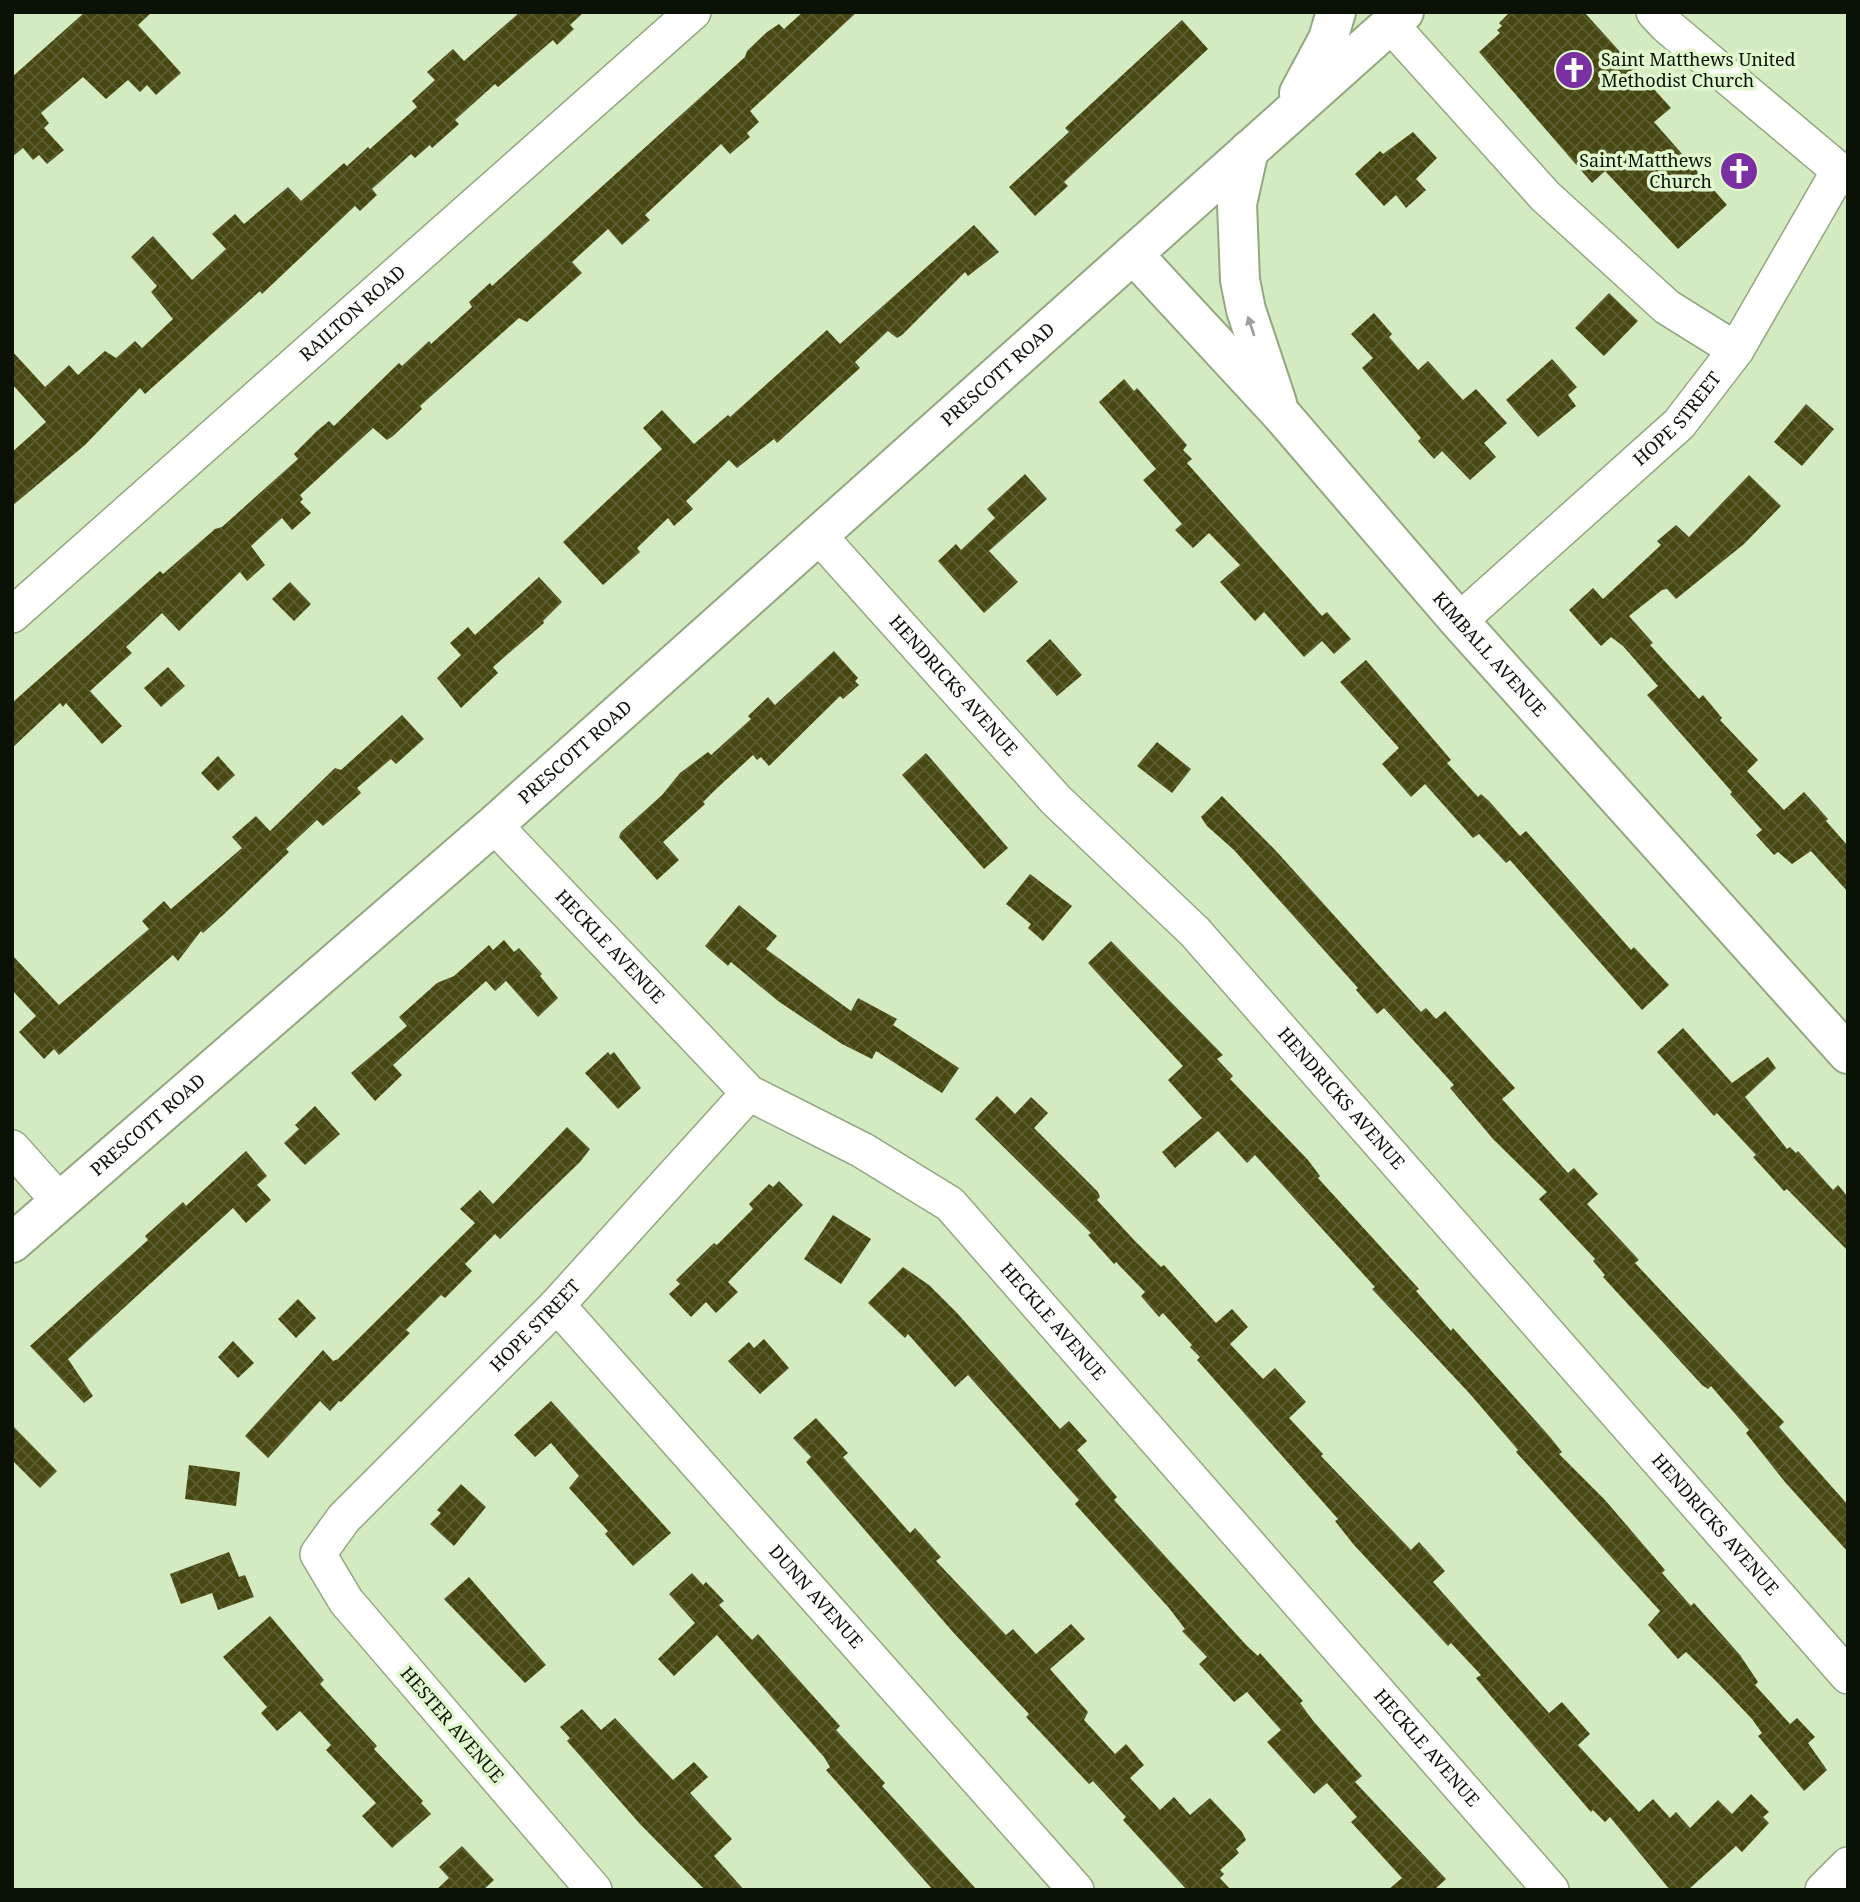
<svg xmlns="http://www.w3.org/2000/svg" width="1860" height="1902" font-family="'Noto Serif',serif">
<defs>
<pattern id="building-cross-hatch" width="8" height="8" patternUnits="userSpaceOnUse" patternTransform="scale(1.75)"><rect width="8" height="8" fill="#464711"/><path d="M0 0l8 8M0 8l8-8" fill="none" stroke="#5c5e32"/></pattern>
</defs>
<rect width="100%" height="100%" fill="#d4eac1"/>
<path fill="url(#building-cross-hatch)" d="M85,12H152L138,25L181,73L156,95L147,85L140,92L128,80L106,99L83,77L41,113L49,123L44,128L64,150L47,164L39,155L33,160L23,148L12,157V77Z
M520,12H584L570,25L574,29L557,45L553,40L498,87L495,84L455,120L459,124L432,148L430,145L415,158L411,154L372,189L377,195L360,211L355,206L262,294L260,291L145,394L140,388L85,445L12,506V452L46,422L12,384V351L45,387L69,365L78,375L105,351L116,358L135,341L142,348L173,319L151,292L157,286L131,257L153,236L192,280L226,249L212,234L235,214L244,224L288,187L301,201L344,163L347,166L368,147L370,149L417,107L412,101L435,80L427,72L453,49L464,61Z
M803,12H857L750,111L759,122L747,133L750,137L730,154L721,144L645,215L650,220L622,245L608,229L572,262L582,273L527,322L519,318L420,406L422,409L393,436L387,440L373,428L300,495L303,499L300,502L311,513L292,530L282,518L251,546L265,565L247,581L240,572L179,631L162,613L126,647L132,653L90,691L122,726L102,744L66,703L63,707L60,703L12,748V703L160,571L163,574L215,529L222,527L298,459L294,454L317,431L329,421L334,426L399,363L402,366L429,341L431,344L472,307L469,302L490,283L492,286L745,57L747,51L767,32L779,24L784,29Z
M1510,12H1584L1671,108L1654,122L1727,205L1678,249L1605,171L1592,183L1479,52L1500,33L1497,30L1502,26L1499,23Z
M1182,20L1208,49L1064,182L1068,186L1035,216L1009,187L1069,132L1065,128Z
M1413,132L1437,158L1416,179L1426,190L1406,208L1396,195L1384,206L1355,174L1380,151L1383,154Z
M974,225L999,252L968,276L965,272L902,335L897,338L888,331L855,362L860,368L777,443L774,439L737,468L729,460L686,501L693,509L674,526L668,518L637,548L640,552L603,585L563,542L662,449L643,428L662,410L694,444L728,415L730,417L827,330L840,344Z
M1609,293L1638,321L1604,356L1575,328Z
M1374,313L1392,334L1389,337L1418,370L1428,361L1463,400L1476,389L1507,423L1484,443L1496,457L1470,480L1442,451L1434,459L1418,441L1421,438L1362,368L1373,358L1351,334Z
M1552,359L1577,387L1568,395L1576,406L1538,437L1506,400Z
M1124,379L1134,391L1137,388L1187,445L1183,450L1192,459L1187,463L1322,616L1327,612L1351,639L1334,654L1322,641L1304,657L1264,612L1255,621L1220,582L1240,565L1209,533L1193,548L1175,530L1182,524L1143,480L1156,469L1099,402Z
M1806,404L1834,429L1802,466L1774,442Z
M1025,474L1047,499L989,551L1018,582L984,613L938,561L956,544L961,550L995,518L987,509Z
M1749,475L1781,506L1744,544L1676,599L1667,589L1662,590L1629,616L1653,643L1650,645L1699,699L1703,695L1722,718L1720,720L1758,760L1747,771L1784,810L1804,792L1828,819L1826,821L1848,846V892L1811,851L1792,864L1778,852L1774,855L1756,835L1762,830L1730,794L1732,792L1647,695L1658,686L1623,646L1611,637L1601,646L1569,610L1593,588L1603,599L1661,545L1657,541L1676,525L1689,537Z
M539,577L562,602L543,621L544,623L493,667L498,673L461,708L437,678L461,655L450,643L468,627L475,635Z
M290,582L311,604L294,621L272,599Z
M1050,639L1082,675L1057,696L1026,661Z
M834,651L858,678L855,681L859,685L843,699L840,696L769,766L761,757L757,760L753,755L714,791L703,802L705,804L663,842L679,860L657,880L619,837L621,832L662,795L680,773L708,752L711,755L751,719L748,716L768,697L775,705Z
M1366,660L1451,760L1447,763L1478,797L1481,794L1489,801L1520,836L1526,831L1631,950L1634,947L1669,985L1642,1010L1510,860L1506,863L1479,834L1473,838L1425,784L1411,797L1382,764L1399,748L1340,682Z
M168,667L185,686L161,707L144,688Z
M402,715L424,739L396,764L391,759L357,788L361,793L323,826L317,820L286,849L289,852L223,915L203,933L201,931L178,961L173,955L59,1055L54,1049L44,1059L19,1032L36,1016L12,990V955L59,1005L149,929L142,921L164,901L171,909L242,848L232,837L256,816L270,831L335,768L341,770Z
M1157,742L1191,769L1172,793L1137,766Z
M926,753L1008,848L984,869L902,775Z
M218,756L235,775L218,791L201,773Z
M1222,796L1277,852L1421,1012L1426,1008L1436,1019L1445,1011L1515,1088L1502,1099L1568,1173L1574,1168L1598,1194L1587,1204L1639,1260L1635,1263L1784,1422L1779,1427L1848,1505V1552L1785,1482L1746,1433L1749,1430L1711,1386L1708,1389L1702,1385L1603,1277L1605,1275L1593,1261L1595,1259L1539,1199L1547,1192L1493,1139L1450,1088L1454,1085L1384,1008L1377,1014L1356,990L1358,988L1234,850L1207,826L1201,817Z
M1030,874L1072,906L1043,941L1028,928L1031,924L1006,904Z
M739,905L777,936L766,949L851,1011L858,998L897,1019L893,1025L959,1068L942,1093L876,1051L872,1059L842,1044L778,1001L731,962L728,966L705,946Z
M504,940L514,952L519,948L542,974L540,976L558,998L538,1017L506,981L495,991L486,981L393,1065L402,1075L375,1101L351,1073L407,1026L399,1017L437,983L454,976L489,945L493,950Z
M1111,941L1223,1055L1217,1059L1233,1076L1230,1079L1308,1160L1320,1176L1318,1178L1419,1289L1416,1291L1451,1331L1453,1328L1550,1437L1562,1452L1559,1454L1605,1500L1665,1570L1662,1573L1691,1606L1694,1603L1740,1655L1758,1682L1755,1685L1790,1724L1797,1718L1815,1737L1808,1743L1827,1770L1804,1791L1758,1736L1762,1733L1752,1719L1715,1680L1686,1652L1678,1659L1650,1627L1648,1625L1660,1611L1516,1452L1518,1450L1470,1394L1372,1289L1375,1287L1255,1155L1247,1163L1218,1131L1175,1168L1162,1152L1202,1118L1168,1080L1183,1066L1088,963Z
M1683,1028L1732,1083L1768,1057L1776,1068L1745,1097L1787,1149L1790,1147L1796,1153L1798,1151L1833,1190L1838,1185L1848,1197V1251L1787,1189L1784,1191L1753,1157L1756,1155L1717,1113L1714,1116L1657,1052Z
M608,1052L610,1055L614,1052L641,1088L618,1109L585,1073Z
M997,1096L1015,1114L1031,1097L1048,1113L1034,1128L1098,1192L1100,1197L1097,1200L1134,1240L1161,1267L1164,1265L1216,1323L1232,1309L1248,1327L1230,1344L1263,1379L1275,1368L1306,1402L1289,1418L1323,1454L1321,1456L1411,1550L1419,1542L1445,1571L1433,1582L1549,1713L1562,1702L1590,1734L1578,1745L1639,1812L1653,1799L1670,1818L1676,1812L1690,1828L1718,1800L1732,1814L1751,1794L1769,1812L1763,1817L1769,1823L1742,1852L1736,1846L1688,1890H1670L1610,1817L1605,1822L1593,1810L1591,1812L1490,1695L1476,1678L1481,1675L1451,1643L1448,1646L1354,1545L1335,1521L1338,1519L1197,1360L1200,1357L1190,1347L1192,1345L1163,1313L1159,1317L1141,1296L1145,1292L1116,1262L1114,1264L1088,1235L1091,1233L975,1119Z
M315,1106L340,1134L305,1165L284,1143L299,1129L295,1125Z
M567,1127L590,1149L580,1162L500,1239L495,1234L465,1264L472,1271L445,1298L441,1295L406,1330L410,1333L341,1402L339,1401L330,1411L320,1401L268,1458L245,1436L323,1350L333,1361L338,1359L475,1223L460,1209L480,1190L493,1204Z
M246,1151L267,1176L257,1185L271,1200L246,1223L233,1208L68,1359L93,1396L84,1403L30,1346L148,1240L145,1236L183,1202L186,1206Z
M779,1181L803,1205L728,1282L738,1292L716,1313L706,1302L691,1317L669,1294L680,1284L676,1280L714,1243L717,1245L753,1209L749,1204L769,1184L773,1187Z
M833,1215L871,1239L841,1284L804,1259Z
M903,1267L929,1285L957,1313L1060,1429L1069,1421L1087,1441L1077,1450L1117,1497L1114,1500L1247,1646L1258,1656L1260,1653L1303,1701L1300,1703L1314,1722L1362,1776L1355,1782L1446,1879L1434,1890H1388L1402,1878L1351,1822L1357,1817L1327,1783L1314,1794L1267,1742L1281,1730L1247,1692L1234,1702L1199,1664L1207,1657L1182,1631L1185,1629L1169,1608L1075,1504L1079,1500L968,1375L955,1387L908,1334L905,1338L868,1303Z
M298,1299L316,1318L296,1338L278,1319Z
M764,1339L789,1368L760,1394L728,1361L749,1342L754,1348Z
M233,1341L254,1363L238,1378L218,1357Z
M551,1401L671,1533L633,1566L605,1534L608,1531L569,1488L579,1476L551,1443L535,1457L514,1435Z
M816,1418L848,1453L843,1457L910,1533L915,1528L941,1557L936,1561L1006,1635L1013,1629L1036,1654L1071,1624L1085,1639L1050,1669L1088,1712L1084,1720L1115,1754L1126,1744L1144,1765L1130,1778L1160,1810L1174,1797L1190,1815L1210,1798L1242,1832L1246,1840L1236,1849L1239,1853L1220,1870L1224,1874L1220,1878L1231,1890H1187L1123,1820L1126,1817L1093,1781L1089,1784L1026,1717L1029,1714L952,1631L806,1462L811,1457L793,1438Z
M12,1425L57,1471L40,1488L12,1460Z
M189,1465L240,1472L236,1506L185,1499Z
M461,1484L486,1507L454,1546L430,1524L441,1513L437,1510Z
M229,1552L239,1577L245,1575L254,1597L218,1610L212,1593L181,1604L170,1574Z
M692,1573L703,1585L706,1582L724,1601L719,1605L752,1640L758,1634L772,1650L840,1726L836,1730L885,1783L882,1786L977,1890H933L826,1770L830,1767L824,1757L717,1635L674,1676L658,1659L695,1623L669,1594Z
M469,1577L546,1665L525,1683L444,1599Z
M270,1616L324,1680L320,1684L377,1746L374,1749L423,1801L421,1803L431,1814L392,1848L362,1816L376,1803L326,1750L331,1745L300,1711L277,1731L261,1713L267,1707L223,1657Z
M582,1709L601,1730L615,1718L673,1780L694,1762L708,1777L690,1793L732,1839L714,1856L744,1890H705L640,1824L567,1741L570,1738L560,1727Z
M462,1846L494,1880L483,1890H436L449,1878L439,1867Z"/>
<g fill="none" stroke-linecap="round" stroke-linejoin="round">
<defs>
<g id="minor">
<path d="M1654,12L1666,25L1848,178"/>
<path d="M1390,24L1545,196L1667,307L1736,350"/>
<path id="s1" d="M819,536L1056,800L1195,932L1848,1676"/>
<path id="s2" d="M12,615L693,12"/>
<path id="s3" d="M1459,621L1679,424L1736,350L1839,171"/>
<path id="s4" d="M494,825L749,1093L862,1150L950,1204L1551,1890"/>
<path d="M12,1148L60,1202"/>
<path id="s5" d="M557,1305L1076,1890"/>
<path id="s6" d="M594,1890L346,1601L318,1554L344,1518L557,1305L749,1093"/>
<path d="M1823,1890L1848,1865"/>
</g>
<g id="major">
<path d="M1299,93L1328,39L1336,12"/>
<path d="M1249,150L1237,204L1240,280L1246,310L1277,403"/>
<path id="s7" d="M1133,254L1281,414L1459,621L1848,1054"/>
<path id="s8" d="M12,1243L494,825L1404,12"/>
</g>
</defs>
<use href="#minor" stroke="#93a781" stroke-width="38"/>
<use href="#major" stroke="#93a781" stroke-width="42"/>
<use href="#minor" stroke="#fff" stroke-width="35"/>
<use href="#major" stroke="#fff" stroke-width="38"/>
</g>
<defs><path id="oneway-solid" d="M-6-.8H1V-3.2L6.5 0L1 3.2V.8H-6Z" transform="scale(1.75)"/></defs>
<use fill="#9da09b" href="#oneway-solid" transform="translate(1251 326) rotate(-108)"/>
<defs>
<symbol id="church-disc" viewBox="-11 -11 22 22"><circle r="9.5" fill="#7a30a2" stroke="#e1f7ce"/><path d="M-1.2-6h2.4v3.5h3.3v2.4h-3.3V6h-2.4V-.1h-3.3v-2.4h3.3Z" fill="#fff"/></symbol>
</defs>
<g fill-rule="evenodd">
<use href="#church-disc" x="1552" y="48" width="44" height="44"/>
<use href="#church-disc" x="1717" y="149" width="44" height="44"/>
</g>
<g text-anchor="middle" stroke-width="7" stroke-linejoin="round" paint-order="stroke">
<g font-size="18" fill="#0a1105" stroke="#e1f7ce" text-anchor="start">
<text x="1601" y="66">Saint Matthews United<tspan x="1601" dy="21">Methodist Church</tspan></text>
<text x="1712" y="167" text-anchor="end">Saint Matthews<tspan x="1712" dy="21">Church</tspan></text>
</g>
<g font-size="18" fill="#0a1105" stroke="#e1f7ce">
<text dy="6" stroke="none"><textPath href="#s2" startOffset="455">RAILTON ROAD</textPath></text>
<text dy="6" stroke="none"><textPath href="#s8" startOffset="1314">PRESCOTT ROAD</textPath></text>
<text dy="6" stroke="none"><textPath href="#s3" startOffset="298">HOPE STREET</textPath></text>
<text dy="6" stroke="none"><textPath href="#s7" startOffset="536">KIMBALL AVENUE</textPath></text>
<text dy="6" stroke="none"><textPath href="#s1" startOffset="201">HENDRICKS AVENUE</textPath></text>
<text dy="6" stroke="none"><textPath href="#s8" startOffset="747">PRESCOTT ROAD</textPath></text>
<text dy="6" stroke="none"><textPath href="#s4" startOffset="168">HECKLE AVENUE</textPath></text>
<text dy="6" stroke="none"><textPath href="#s1" startOffset="768">HENDRICKS AVENUE</textPath></text>
<text dy="6" stroke="none"><textPath href="#s8" startOffset="180">PRESCOTT ROAD</textPath></text>
<text dy="6" stroke="none"><textPath href="#s4" startOffset="756">HECKLE AVENUE</textPath></text>
<text dy="6" stroke="none"><textPath href="#s6" startOffset="751">HOPE STREET</textPath></text>
<text dy="6" stroke="none"><textPath href="#s1" startOffset="1335">HENDRICKS AVENUE</textPath></text>
<text dy="6" stroke="none"><textPath href="#s5" startOffset="390">DUNN AVENUE</textPath></text>
<text transform="translate(452 1725) rotate(49)" y="6">HESTER AVENUE</text>
<text dy="6" stroke="none"><textPath href="#s4" startOffset="1323">HECKLE AVENUE</textPath></text>
</g>
</g>
<rect width="1860" height="1902" fill="none" stroke="#0a1105" stroke-width="28"/>
</svg>
